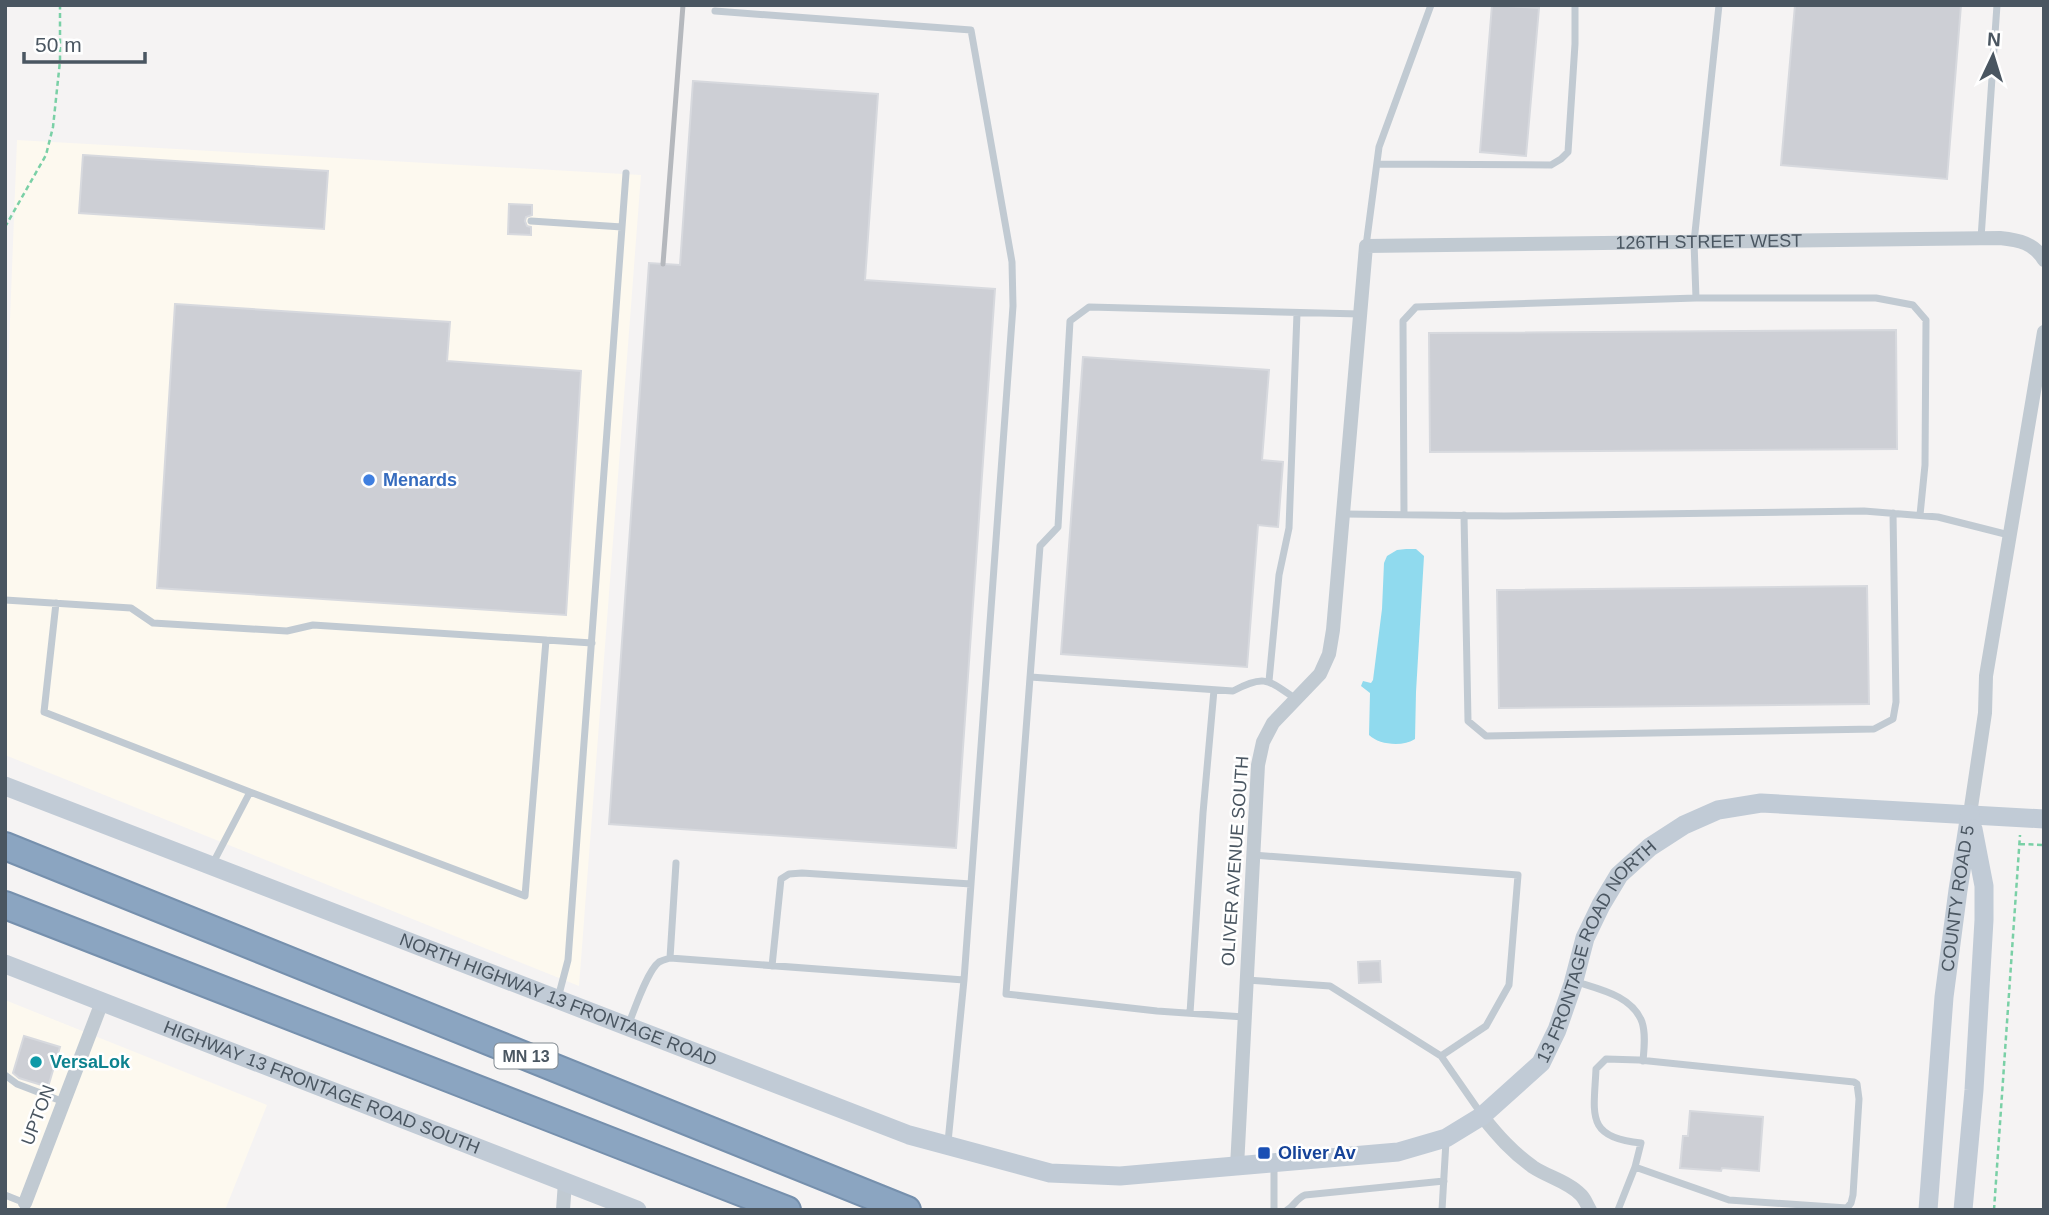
<svg xmlns="http://www.w3.org/2000/svg" width="2049" height="1215" font-family="Helvetica,sans-serif">
<rect width="100%" height="100%" fill="#f5f3f3"/>
<path fill="#fdf9ef" d="M17,140L641,175L579,986L5,755V449Z
M5,1000L267,1105L225,1210H5Z"/>
<path fill="#90daee" d="M1406,549H1416L1424,556L1416,692L1415,739C1403,747 1379,745 1369,735L1370,693L1361,686L1363,681L1371,683L1373,680L1382,609L1384,563L1387,556L1397,550Z"/>
<path fill="#cdcfd5" stroke="#d7d9de" stroke-width="2" d="M1492,5L1539,8L1526,156L1480,152Z
M1795,5H1961L1947,179L1781,165Z
M693,81L878,94L865,280L995,289L956,848L609,824L649,263L680,265Z
M83,155L328,171L324,229L79,213Z
M509,204L532,205V215L526,217L525,221L527,226L531,227V235L508,234Z
M175,304L450,322L447,361L581,371L566,615L157,588Z
M1896,330L1897,449L1430,452L1429,333Z
M1083,357L1269,370L1262,460L1283,462L1278,527L1258,525L1247,667L1061,654Z
M1867,586L1869,704L1499,708L1497,590Z
M1380,961L1381,982L1359,983L1358,962Z
M24,1036L60,1047L48,1087L19,1078L13,1073Z
M1690,1111L1763,1117L1759,1171L1722,1168L1721,1171L1680,1168L1683,1136H1688Z"/>
<g fill="none" stroke-linecap="round" stroke-linejoin="round">
<defs>
<path id="highway" d="M5,846L907,1210
M5,905L787,1210"/>
</defs>
<use href="#highway" stroke="#7690ad" stroke-width="30"/>
<path stroke="#7ad0a6" stroke-width="2.5" stroke-dasharray="5 3.5" stroke-linecap="butt" d="M5,227L46,155L53,127L60,61V5
M2020,844L2044,845
M1994,1210L2020,835"/>
<path stroke="#c1cad2" stroke-width="7" d="M715,11L971,30L1012,262L1013,306L964,980
M1377,164L1551,165L1561,159L1568,152L1575,44V5
M531,221L622,227
M1981,238L1997,5
M1366,246L1379,147L1431,5
M1696,298H1876L1913,305L1926,320L1925,465L1920,515
M1344,514L1504,516L1864,511L1938,517L2009,535
M1404,514L1403,321L1416,307L1696,298L1694,242L1719,5
M1464,515L1468,721L1486,736L1874,729L1893,719L1896,702L1893,513
M5,600L131,608L153,623L287,631L313,625L592,643
M56,603L44,712L250,792L212,865
M1030,677L1233,691C1265,674 1268,680 1296,699
M1269,681L1279,575L1289,528L1297,313
M250,792L525,896L546,640
M1253,855L1518,875L1509,985L1486,1026L1441,1056L1482,1115
M670,958L676,863
M772,966L781,879L789,874L802,873L971,884
M1247,980L1330,986L1441,1056
M1574,981C1598,989 1632,995 1642,1022C1646,1034 1644,1049 1643,1061
M558,998L568,960L626,173
M1190,1013L1203,813L1214,690
M1244,1017L1157,1011L1006,994L1040,546L1058,527L1070,321L1089,307L1360,314
M628,1026C634,1011 647,971 659,962C663,960 667,959 670,958L964,980L948,1142
M5,1075L17,1084L64,1102
M1274,1164V1210
M5,1195L25,1203
M1287,1210C1294,1206 1297,1198 1305,1195L1444,1181
M1442,1210L1446,1141
M1618,1210L1635,1167L1641,1143C1585,1138 1594,1114 1596,1069L1606,1059L1639,1060L1854,1082L1857,1084L1859,1099L1853,1195L1851,1203L1847,1208L1729,1200L1635,1167"/>
<g stroke="#c1cad2" stroke-width="14">
<path d="M1970,814L1985,713L1986,676L2044,332"/>
<path d="M1482,1116C1498,1136 1512,1152 1533,1167C1548,1177 1569,1182 1581,1195C1585,1199 1587,1205 1590,1210"/>
<path id="s1" d="M1237,1167L1258,765L1263,742L1273,723L1320,674L1329,654L1333,630L1366,246L2000,238C2019,240 2034,243 2044,260"/>
<path d="M25,1203L102,1002"/>
<path d="M563,1210L565,1182"/>
</g>
<g stroke="#c1cbd6" stroke-width="19">
<path id="s2" d="M5,786L909,1135L1050,1173L1120,1176L1398,1152L1446,1138L1482,1116L1541,1063L1557,1030L1573,984L1585,938L1601,905L1619,875L1650,847L1684,825L1718,810L1761,803L2044,819"/>
<path id="s3" d="M5,964L637,1210"/>
<path id="s4" d="M1928,1210L1944,997L1958,890L1970,814"/>
<path d="M1963,1210L1974,1090L1984,920V886L1973,829"/>
</g>
<use href="#highway" stroke="#8ba5c1" stroke-width="26"/>
<path stroke="#b5b8bd" stroke-width="5" d="M663,264L683,5"/>
</g>
<circle fill="#3f7fe0" stroke="#fff" stroke-width="2.5" cx="369" cy="480" r="7"/>
<circle fill="#0f9aa8" stroke="#fff" stroke-width="2.5" cx="36" cy="1062" r="7"/>
<rect fill="#1a4fb4" stroke="#fff" stroke-width="2.5" x="1257" y="1146" width="14" height="14" rx="3.5"/>
<g text-anchor="middle" stroke-width="5" stroke-linejoin="round" paint-order="stroke">
<rect fill="#fff" stroke="#808990" stroke-width="2" x="494.5" y="1043.5" width="63" height="25" rx="5"/>
<g font-size="16" font-weight="bold" fill="#4a5661">
<text x="526" y="1062">MN 13</text>
</g>
<g font-size="18" fill="#4a5661" stroke="#fff">
<text dy="6" stroke="none"><textPath href="#s1" startOffset="1290">126TH STREET WEST</textPath></text>
<text transform="translate(1235 861) rotate(-86)" y="6">OLIVER AVENUE SOUTH</text>
<text dy="6" stroke="none"><textPath href="#s4" startOffset="313">COUNTY ROAD 5</textPath></text>
<text dy="6" stroke="none"><textPath href="#s2" startOffset="1762">13 FRONTAGE ROAD NORTH</textPath></text>
<text dy="6" stroke="none"><textPath href="#s2" startOffset="593">NORTH HIGHWAY 13 FRONTAGE ROAD</textPath></text>
<text dy="6" stroke="none"><textPath href="#s3" startOffset="340">HIGHWAY 13 FRONTAGE ROAD SOUTH</textPath></text>
<text transform="translate(38 1115) rotate(-69)" y="6">UPTON</text>
</g>
<g font-size="18" font-weight="bold" fill="#366cbe" stroke="#fff" text-anchor="start">
<text x="383" y="486">Menards</text>
</g>
<g font-size="18" font-weight="bold" fill="#0d838f" stroke="#fff" text-anchor="start">
<text x="50" y="1068">VersaLok</text>
</g>
<g font-size="18" font-weight="bold" fill="#164399" stroke="#fff" text-anchor="start">
<text x="1278" y="1159">Oliver Av</text>
</g>
</g>
<rect width="2049" height="1215" fill="none" stroke="#4a5661" stroke-width="14"/>
<g transform="translate(1993 56) rotate(4)" stroke="#ffffff" stroke-width="5" paint-order="stroke">
<path d="M0-5L12 26L0 18L-12 26Z" fill="#4a5661"/>
<text y="-10" font-size="19" font-weight="bold" text-anchor="middle" fill="#4a5661">N</text>
</g>
<path d="M24 52v10h121v-10" fill="none" stroke="#4a5661" stroke-width="3.5"/>
<text x="35" y="52" font-size="21" fill="#4a5661" stroke="#ffffff" stroke-width="5" paint-order="stroke">50 m</text>
</svg>
